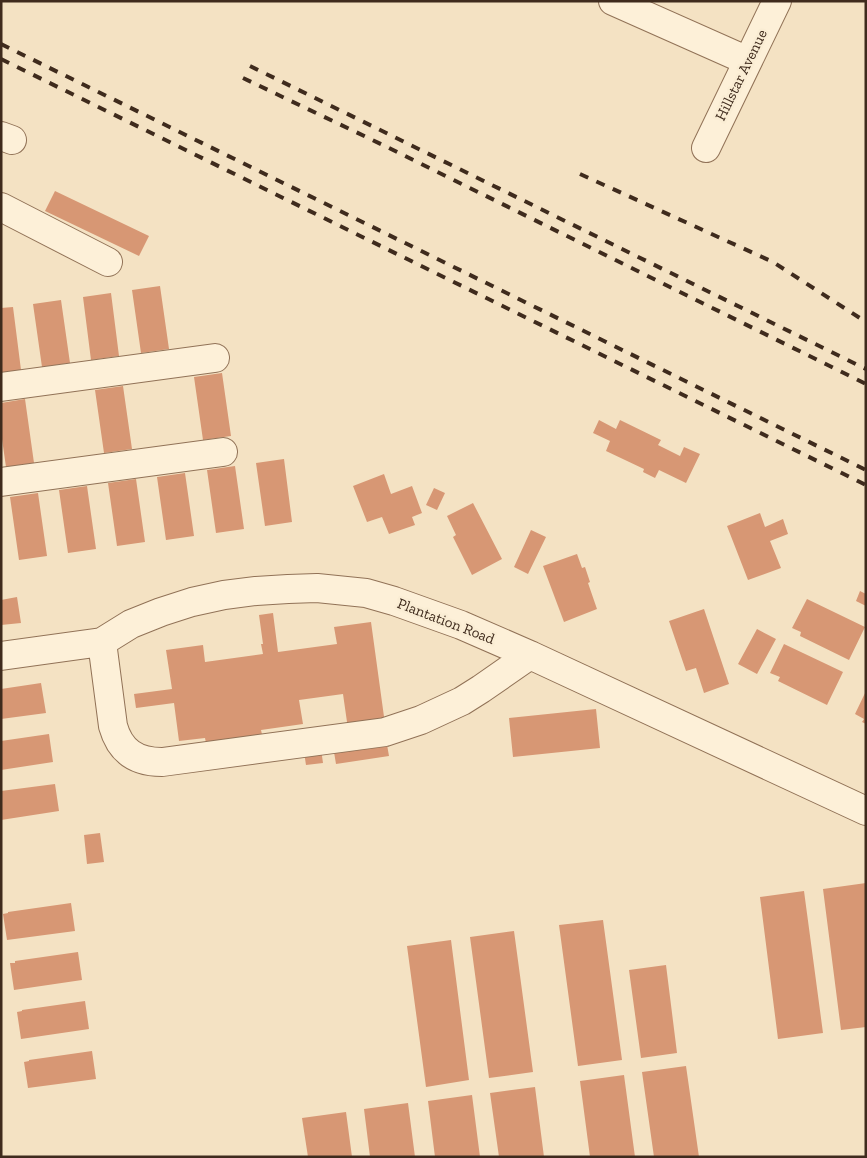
<svg xmlns="http://www.w3.org/2000/svg" width="867" height="1158" font-family="'Zilla Slab',serif">
<rect width="100%" height="100%" fill="#f4e2c3"/>
<path fill="#d79774" d="M55,191L149,236L139,256L45,211Z
M160,286L169,349L141,353L132,290Z
M111,293L119,356L91,360L83,297Z
M61,300L70,363L42,367L33,304Z
M13,307L21,370L1,373V308Z
M222,373L231,436L203,440L194,377Z
M123,386L132,449L104,453L95,390Z
M25,399L34,463L6,467L1,432V403Z
M599,420L616,429L620,420L661,440L658,445L680,456L684,447L700,454L686,483L659,470L655,478L643,472L644,469L606,451L610,441L593,433Z
M284,459L292,522L265,526L256,463Z
M235,466L244,529L216,533L207,470Z
M185,473L194,536L166,540L157,477Z
M384,474L391,494L412,486L422,513L412,517L415,525L389,534L382,517L367,522L353,486Z
M136,479L145,542L117,546L108,483Z
M87,486L96,549L68,553L59,490Z
M434,488L445,493L437,510L426,505Z
M38,493L47,556L19,560L10,497Z
M473,503L502,559L472,575L453,537L456,535L447,516Z
M760,513L765,527L783,519L788,534L770,541L781,568L748,580L727,526Z
M531,530L546,537L528,574L514,567Z
M577,554L582,568L585,567L590,582L588,583L597,609L564,622L543,566Z
M860,591L866,594V606L856,601Z
M17,597L21,623L1,625V600Z
M807,599L865,627L849,660L800,636L801,632L792,628Z
M704,609L729,684L704,693L696,668L686,671L669,621Z
M273,613L278,652L337,644L334,627L371,622L385,724L348,729L343,694L299,700L303,724L261,730L263,739L206,743L205,738L179,741L174,703L136,708L134,694L172,689L166,650L203,645L205,662L263,654L261,644H263L259,615Z
M757,629L776,639L757,674L738,664Z
M784,644L843,672L827,705L778,681L780,677L770,673Z
M41,683L46,713L1,719V689Z
M866,691V724L862,722L864,719L855,714Z
M596,709L600,748L513,757L509,718Z
M49,734L53,762L1,770V741Z
M386,739L389,756L336,764L333,746Z
M321,749L323,763L306,765L304,752Z
M55,784L59,811L1,820V791Z
M100,833L104,862L87,864L84,835Z
M866,883V1027L841,1030L823,889Z
M804,891L823,1033L778,1039L760,897Z
M71,903L75,931L7,940L3,914L8,913V912Z
M603,920L622,1060L578,1066L559,925Z
M514,931L533,1072L489,1078L470,937Z
M451,940L469,1080L426,1087L407,946Z
M78,952L82,980L14,990L10,963H15V961Z
M666,965L677,1053L641,1058L629,970Z
M85,1001L89,1029L21,1039L17,1012L22,1011V1010Z
M92,1051L96,1079L28,1088L24,1062L29,1061V1060Z
M686,1066L699,1157H654L642,1072Z
M624,1075L635,1157H590L580,1081Z
M535,1087L544,1157H499L490,1093Z
M472,1095L480,1157H435L428,1101Z
M408,1103L415,1157H370L364,1109Z
M346,1112L352,1157H308L302,1118Z"/>
<g fill="none" stroke-linecap="round" stroke-linejoin="round">
<defs>
<path id="minor" d="M613,1L748,61
M1,136L12,140
M706,148L777,1
M1,207L108,262
M1,387L215,358
M1,482L223,452
M102,642L113,726C120,751 136,762 162,762L385,732L421,720L462,701L481,689L530,655
M1,656L102,642L131,624L161,612L192,602L224,595L256,591L288,589L317,588L366,593L394,601L461,625L530,655L866,811"/>
</defs>
<use href="#minor" stroke="#917257" stroke-width="30"/>
<use href="#minor" stroke="#fdf0d8" stroke-width="28"/>
<path stroke="#3f2b1d" stroke-width="4" stroke-dasharray="9 9" stroke-linecap="butt" d="M1,44L866,470
M1,59L866,485
M250,66L866,369
M243,78L385,146L866,384
M580,174L773,262L866,322"/>
</g>
<g text-anchor="middle" stroke-width="5" stroke-linejoin="round" paint-order="stroke">
<g font-size="15" fill="#3f2b1d" stroke="#faedd4">
<text transform="translate(741 75) rotate(-64)" y="5">Hillstar Avenue</text>
<text transform="translate(446 621) rotate(21)" y="5">Plantation Road</text>
</g>
</g>
<rect width="867" height="1158" fill="none" stroke="#3f2b1d" stroke-width="5"/>
</svg>
